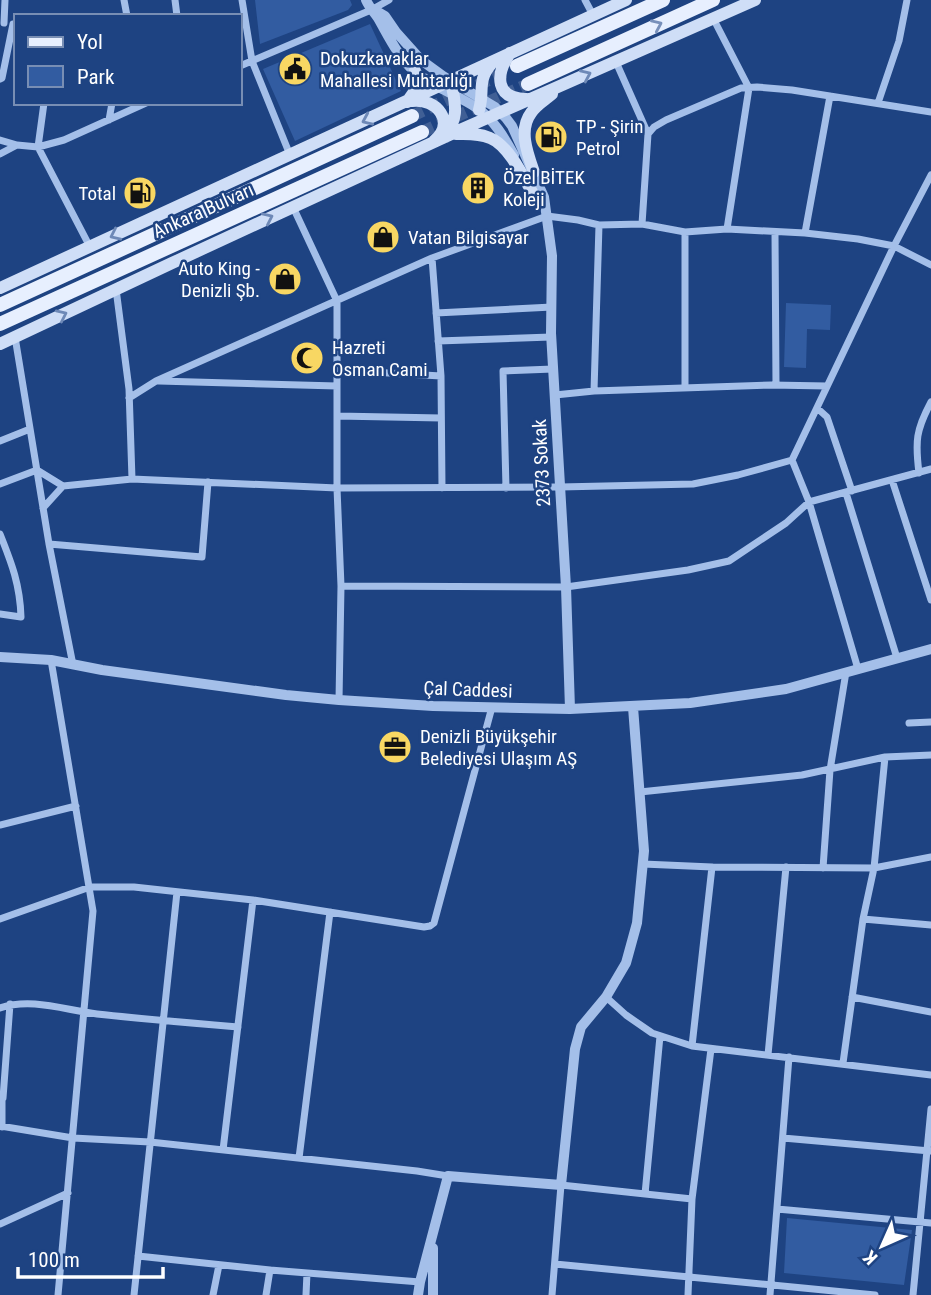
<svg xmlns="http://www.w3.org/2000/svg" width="931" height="1295" font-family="'Roboto Condensed',sans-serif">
<rect width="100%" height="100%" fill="#1e4382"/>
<path fill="#325ca1" d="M255,0H350L352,5L348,10L260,44Z
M370,24L401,91L295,141L263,69Z
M786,303L831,305L830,330L807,329L806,368L784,367Z
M787,1218L912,1230L904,1285L784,1273Z"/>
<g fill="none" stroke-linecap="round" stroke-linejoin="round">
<path stroke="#405f95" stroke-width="12" stroke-dasharray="12 6" stroke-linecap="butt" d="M412,116L508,71
M422,132L528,84"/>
<path stroke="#a4bfe9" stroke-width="7" d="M124,0L127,16
M175,0L177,16
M242,0L252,61L290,155
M585,0L593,15
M373,9L389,0
M713,18L749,88L727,229
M4,23L5,0
M616,62L648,134
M240,66L371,10
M0,79L2,78L13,24
M44,103L38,147L90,247
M878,103L899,41L907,0
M109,120L112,103
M0,140L17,145
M0,154L17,145L38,147L64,140L146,103
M293,207L337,301V488L341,586L339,700
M642,224L648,134L654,127L666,120L741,88L757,87L792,90L931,112
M775,233L776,385
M805,233L830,96
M432,258L441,376L442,488
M116,289L129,389L132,479
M436,313L552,307
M15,337L49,544L73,665
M438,341L551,337
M337,370L441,376
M159,381L337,386
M685,388V232
M594,391L599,225
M555,395L594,391L771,385L827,386
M129,398L156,381L432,258L547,216L578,220L599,225L642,224L685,232L727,229L805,233L858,239L894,246L931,265
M817,408L827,417L852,491
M337,416L441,418
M0,441L30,429
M919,473C915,441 916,430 931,402
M892,480L931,600
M0,484L37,470L63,486
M506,488L503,371L553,369
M846,493L897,658
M43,508L63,486L132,479L337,488L560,487L693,484L738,475L792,460
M0,534C12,564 20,585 21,617L0,614
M49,544L202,557L208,482
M341,586L566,587L688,570L729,561L786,523L809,502L931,469
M51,660L93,911L58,1295
M858,669L809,502L792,460L894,246L931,175
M909,723L931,722
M640,792L802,775L885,757L931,755
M0,825L76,806
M643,864L712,867L874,868L931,857
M823,868L830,770L846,672
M0,919L90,887H134L253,900L424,927L430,926L434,923L492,707
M863,919L931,925
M606,997L626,1015L652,1033L692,1046L931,1075
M852,997L931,1012
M0,1008C31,997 65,1010 97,1014C144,1019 191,1023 238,1027
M692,1046L712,867
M768,1055L786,867
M843,1063L863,919L874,868L885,757
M3,1098L10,1004
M0,1126L73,1138L150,1142L417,1171L448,1176
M2,1127V1096
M783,1138L930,1151
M223,1150L253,900
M299,1158L330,912
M645,1194L660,1036
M777,1209L931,1223
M0,1224L68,1193
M138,1256L270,1270L420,1282
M555,1264L875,1295
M134,1295L177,892
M213,1295L219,1265
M266,1295L270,1270
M306,1295L307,1273
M552,1295L561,1185L692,1199
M688,1295L692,1199L711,1049
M770,1295L789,1057
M913,1295L931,1109"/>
<path stroke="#a4bfe9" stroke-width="10" d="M366,0C369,7 374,12 378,18C389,37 398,57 415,72C434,87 457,95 477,108C494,120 504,137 514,155
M371,10L373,9L385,16L396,32L421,60L443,76L495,107L506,118L512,126L544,197L552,256L551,333L566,587L570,709
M0,657L51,660L102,670L286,695L339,700L433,706L570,709L690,703L786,689L931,649
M433,1248V1295
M418,1295L420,1282L448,1176L561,1185L575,1049L581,1027L606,997L626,963L637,923L644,851L633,707"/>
<path stroke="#cfdef7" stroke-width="12" d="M510,53C495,75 495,99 527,99
M412,101C437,98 456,122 434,141
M407,102L414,92L415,71
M479,110C485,89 476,82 492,63
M456,134C467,134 479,133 490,138C508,145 523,176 532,192
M445,137C460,115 455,105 451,80
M534,172C528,155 518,130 531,113C536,105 545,100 552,94
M0,288L626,0
M0,344L172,263L460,130L755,0"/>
<path stroke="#e7effe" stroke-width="14" d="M517,66L663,0
M528,84L713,0
M0,305L412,116
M0,324L422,132"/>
</g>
<defs><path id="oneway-chevron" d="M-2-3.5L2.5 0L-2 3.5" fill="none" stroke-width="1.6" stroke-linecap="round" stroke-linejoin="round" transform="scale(1.75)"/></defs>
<use stroke="#7890ba" href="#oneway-chevron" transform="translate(657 25) rotate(-24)"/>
<g stroke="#6e89b7">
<use href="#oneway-chevron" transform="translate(586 75) rotate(-24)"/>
<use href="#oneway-chevron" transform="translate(367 120) rotate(156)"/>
<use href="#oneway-chevron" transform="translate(268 218) rotate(-25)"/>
<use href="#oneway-chevron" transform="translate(115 235) rotate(155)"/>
<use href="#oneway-chevron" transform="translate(62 315) rotate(-25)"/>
</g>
<defs>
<symbol id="civic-disc" viewBox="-11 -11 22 22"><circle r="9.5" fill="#f8d763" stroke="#1e4382"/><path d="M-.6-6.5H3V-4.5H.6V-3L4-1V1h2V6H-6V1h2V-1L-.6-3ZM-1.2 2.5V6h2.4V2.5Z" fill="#111"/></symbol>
<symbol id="fuel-disc" viewBox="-11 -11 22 22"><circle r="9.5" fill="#f8d763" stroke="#1e4382"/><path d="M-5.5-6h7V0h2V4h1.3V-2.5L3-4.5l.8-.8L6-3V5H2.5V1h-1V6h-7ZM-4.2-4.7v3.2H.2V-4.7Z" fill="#111"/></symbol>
<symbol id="building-disc" viewBox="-11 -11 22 22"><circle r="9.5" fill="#f8d763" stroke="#1e4382"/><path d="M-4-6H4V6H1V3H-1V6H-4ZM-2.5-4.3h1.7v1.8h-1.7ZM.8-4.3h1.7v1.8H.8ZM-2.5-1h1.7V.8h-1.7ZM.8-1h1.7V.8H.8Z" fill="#111"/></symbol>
<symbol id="shop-disc" viewBox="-11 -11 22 22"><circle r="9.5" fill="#f8d763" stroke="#1e4382"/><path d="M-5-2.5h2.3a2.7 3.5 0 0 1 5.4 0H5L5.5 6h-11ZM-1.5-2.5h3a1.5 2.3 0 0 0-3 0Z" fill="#111"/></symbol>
<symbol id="mosque-disc" viewBox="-11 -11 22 22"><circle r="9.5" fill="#f8d763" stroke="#1e4382"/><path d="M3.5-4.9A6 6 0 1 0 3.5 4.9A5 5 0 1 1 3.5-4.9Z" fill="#111"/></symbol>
<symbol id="office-disc" viewBox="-11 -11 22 22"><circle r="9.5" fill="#f8d763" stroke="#1e4382"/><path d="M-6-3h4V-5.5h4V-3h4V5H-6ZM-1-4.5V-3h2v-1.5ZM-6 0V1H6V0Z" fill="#111"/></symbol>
</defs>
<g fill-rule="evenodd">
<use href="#civic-disc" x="276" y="50" width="38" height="38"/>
<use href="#fuel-disc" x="532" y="118" width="38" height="38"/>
<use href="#building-disc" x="459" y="169" width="38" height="38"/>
<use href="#fuel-disc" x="121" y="174" width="38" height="38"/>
<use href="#shop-disc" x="364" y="218" width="38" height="38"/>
<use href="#shop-disc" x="266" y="260" width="38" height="38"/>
<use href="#mosque-disc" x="288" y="339" width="38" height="38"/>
<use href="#office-disc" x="376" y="728" width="38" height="38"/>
</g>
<g text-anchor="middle" stroke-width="5" stroke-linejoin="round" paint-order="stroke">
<g font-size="19" fill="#fff" stroke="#1e4382" text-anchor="start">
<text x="320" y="65">Dokuzkavaklar<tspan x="320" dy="22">Mahallesi Muhtarlığı</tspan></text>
<text x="576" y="133">TP - Şirin<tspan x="576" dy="22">Petrol</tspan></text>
<text x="503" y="184">Özel BİTEK<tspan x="503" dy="22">Koleji</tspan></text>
<text x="116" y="200" text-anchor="end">Total</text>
<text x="408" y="244">Vatan Bilgisayar</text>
<text x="260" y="275" text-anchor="end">Auto King -<tspan x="260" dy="22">Denizli Şb.</tspan></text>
<text x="332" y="354">Hazreti<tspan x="332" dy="22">Osman Cami</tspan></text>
<text x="420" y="743">Denizli Büyükşehir<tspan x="420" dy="22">Belediyesi Ulaşım AŞ</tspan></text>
</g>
<g font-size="19" fill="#fff" stroke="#1e4382">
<text transform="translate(203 210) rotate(-24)" y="7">Ankara Bulvarı</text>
<text transform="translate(541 463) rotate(-93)" y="7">2373 Sokak</text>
<text transform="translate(468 689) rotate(2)" y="7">Çal Caddesi</text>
</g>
</g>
<rect x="14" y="14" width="228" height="91" fill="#1e4382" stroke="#788eb4" stroke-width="2"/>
<rect x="28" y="37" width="35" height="10" fill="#e7effe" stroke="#788eb4" stroke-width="2"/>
<text x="77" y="49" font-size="21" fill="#ffffff">Yol</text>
<rect x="28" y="66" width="35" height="21" fill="#325ca1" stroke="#788eb4" stroke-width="2"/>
<text x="77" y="84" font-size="21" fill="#ffffff">Park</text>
<g transform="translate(882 1246) rotate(225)" stroke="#1e4382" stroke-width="5" paint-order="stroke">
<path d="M0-5L12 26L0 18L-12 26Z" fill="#ffffff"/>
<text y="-10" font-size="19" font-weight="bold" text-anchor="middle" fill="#ffffff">K</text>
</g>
<path d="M18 1267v10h145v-10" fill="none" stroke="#ffffff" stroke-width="3.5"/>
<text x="28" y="1267" font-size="21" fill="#ffffff" stroke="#1e4382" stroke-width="5" paint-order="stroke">100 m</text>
</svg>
